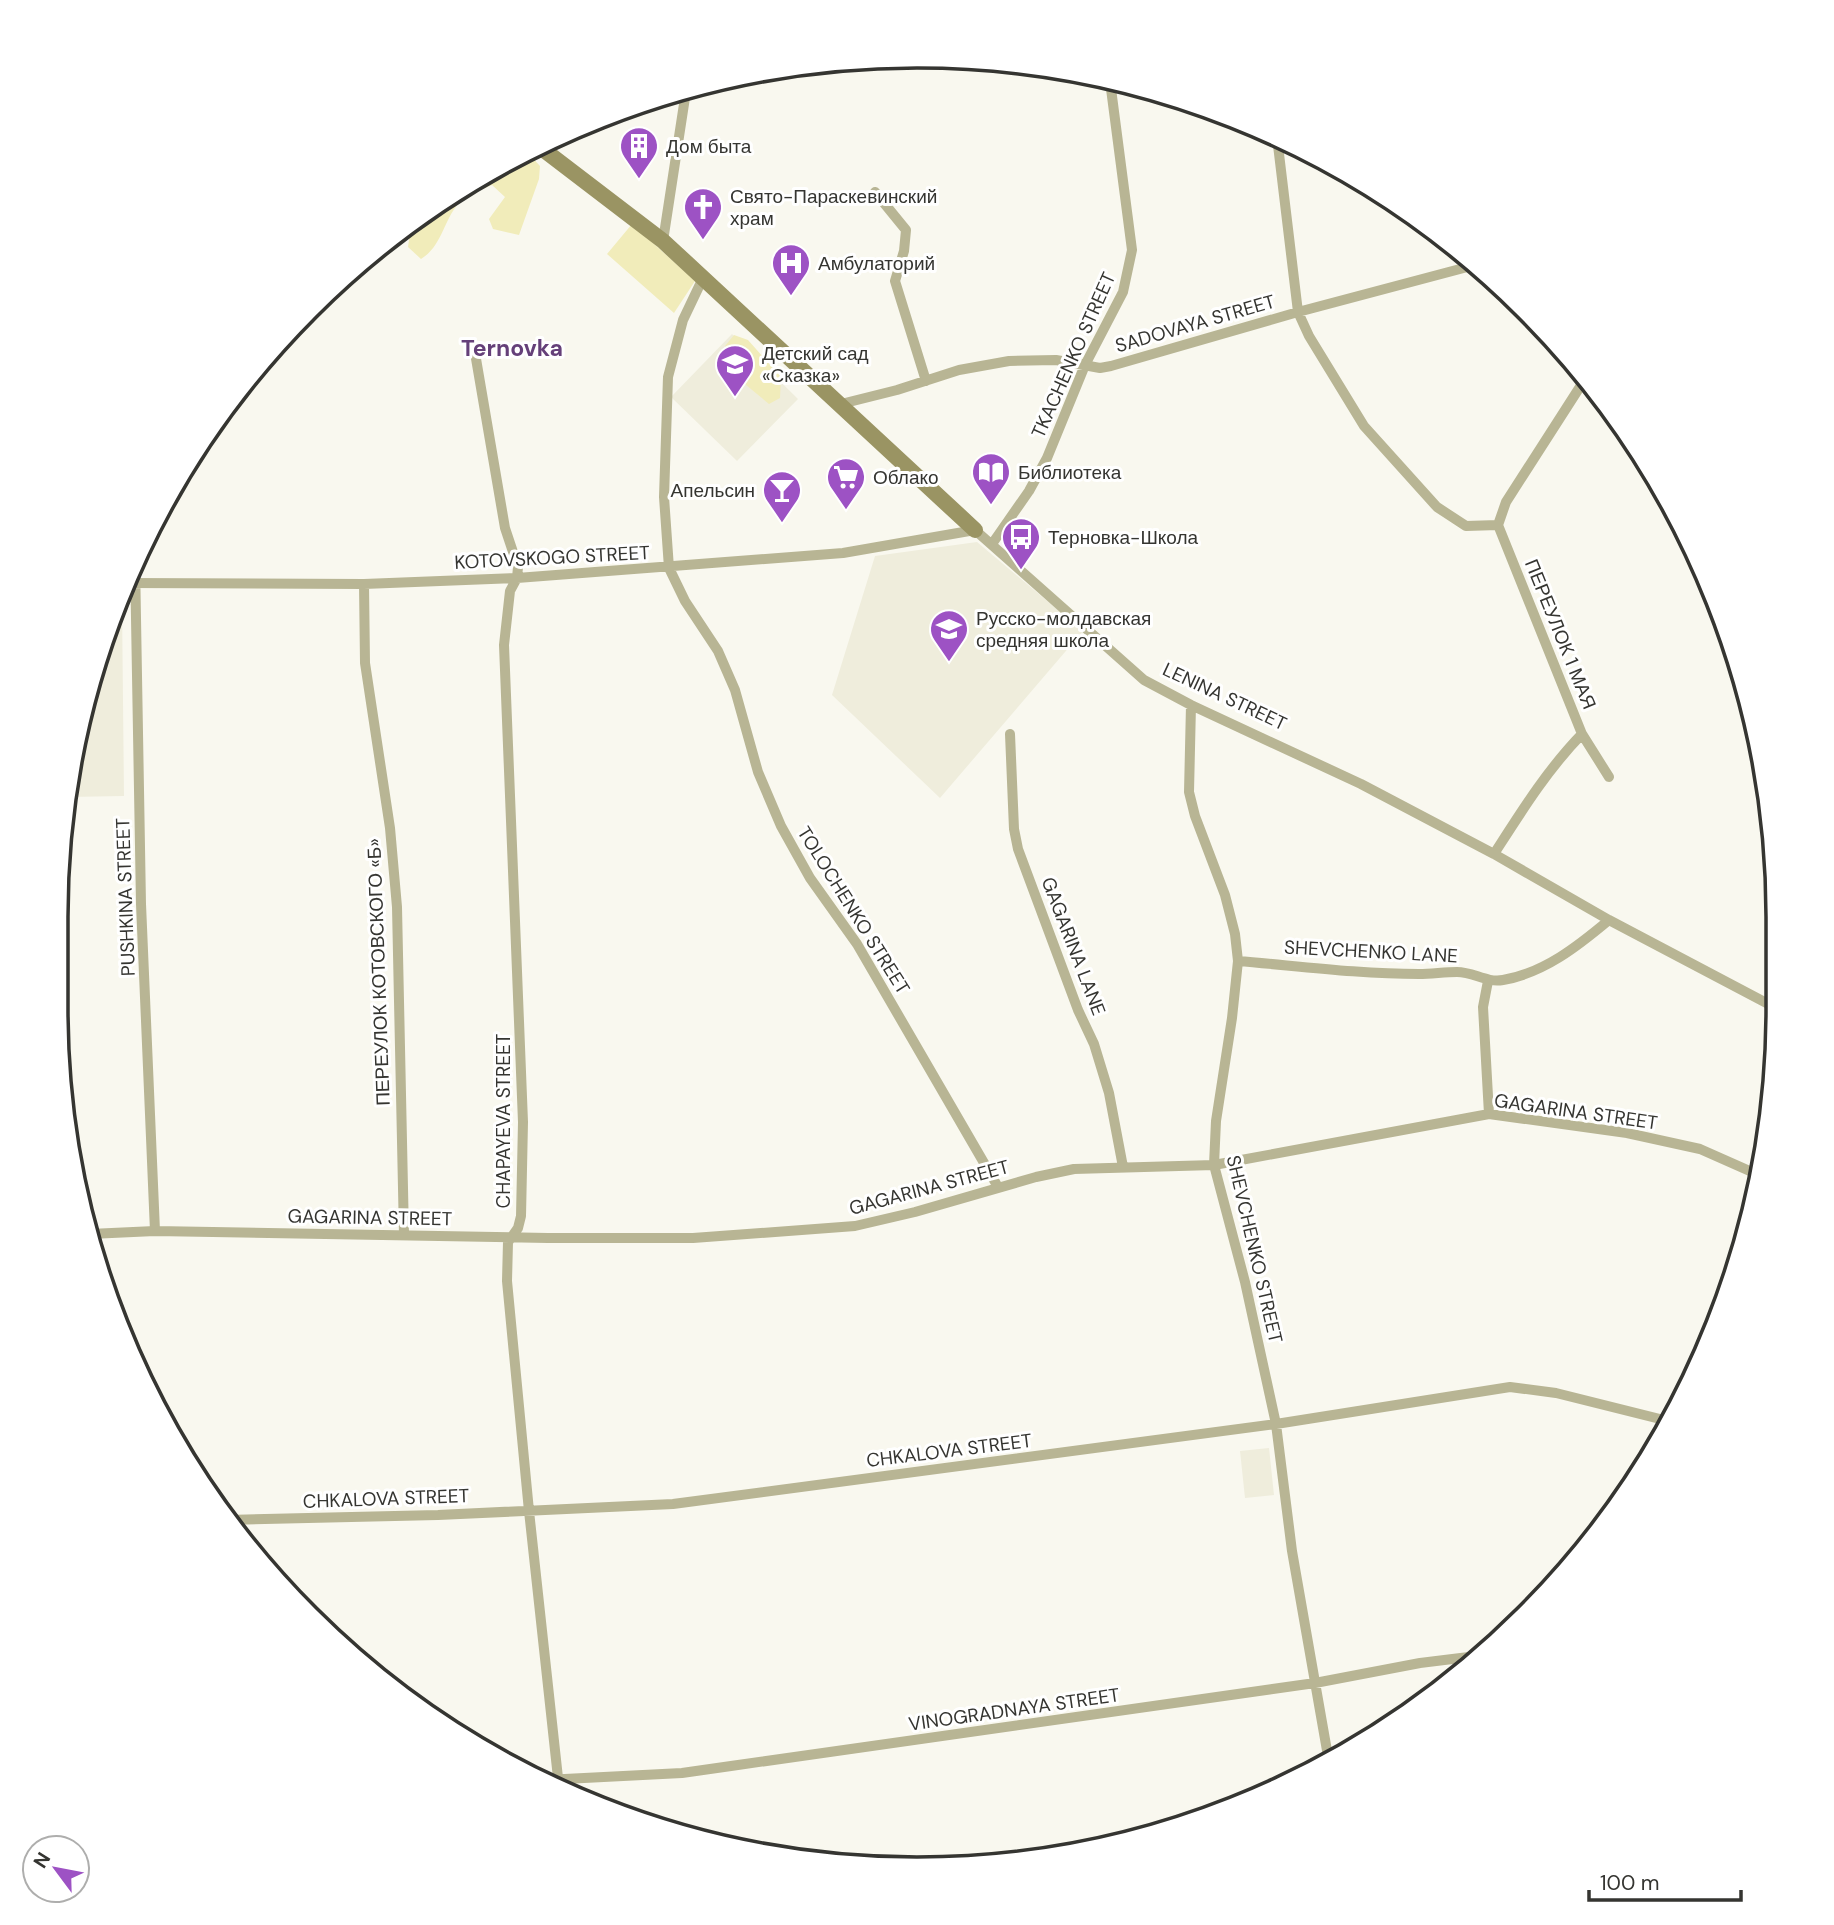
<svg xmlns="http://www.w3.org/2000/svg" width="1834" height="1925" font-family="'DM Sans',sans-serif">
<rect width="100%" height="100%" fill="#f9f8ef"/>
<path fill="#efeddc" d="M732,334L798,399L737,461L671,397Z
M977,542L1083,631L940,798L832,695L875,556Z
M119,604H122L124,796L68,797L85,694Z
M1269,1448L1274,1495L1245,1498L1240,1451Z"/>
<path fill="#f1ecba" d="M528,153L540,166L539,179L519,235L493,229L489,219L505,197L492,185C481,190 466,194 458,204C443,222 442,246 421,259L408,247L411,226L487,171Z
M632,224L695,281L674,313L607,254Z
M734,335L748,340L781,377L780,398L769,404L746,385L725,346Z"/>
<g fill="none" stroke-linecap="round" stroke-linejoin="round">
<path stroke="#b8b594" stroke-width="10" d="M1277,137L1298,312L1309,336L1364,426L1437,507L1466,526L1498,525
M875,192L906,230L904,251L895,281L926,381
M663,241L686,91
M703,278L683,320L668,377L664,497L669,568L685,601L718,651L735,690L758,772L781,826L810,878L857,944L998,1187
M474,347L505,528L518,567L517,578L510,591L504,645L523,1122L521,1216L518,1228L508,1242L507,1281L529,1511L559,1787
M841,404L897,390L959,370L1009,361L1056,360L1100,368L1111,366L1298,312L1475,265
M992,544L1029,491L1047,458L1085,365L1123,292L1132,250L1110,81
M135,561L141,904L155,1231
M127,583L364,584L517,578L843,553L975,530L1144,680L1191,705L1361,784L1494,854L1609,920L1778,1009
M364,584L365,663L390,828L397,907L404,1235
M1191,705L1189,792L1195,816L1225,895L1235,934L1238,961L1232,1018L1216,1121L1214,1165L1245,1282L1276,1424L1292,1551L1329,1762
M1010,734L1014,829L1018,849L1078,1010L1094,1044L1109,1093L1123,1167
M1582,734L1609,777
M1494,854C1521,812 1547,770 1582,734L1498,525L1506,502L1585,379
M1238,961C1298,966 1359,974 1419,974C1432,974 1444,972 1457,972C1474,972 1486,983 1503,980C1544,973 1578,946 1609,920
M1488,981L1483,1007L1489,1114
M90,1234L155,1231L548,1238H693L855,1226L915,1212L1036,1177L1074,1169L1214,1165L1489,1114L1627,1133L1700,1149L1761,1176
M227,1520L438,1515L673,1504L1276,1424L1510,1387L1556,1393L1668,1421
M545,1780L682,1773L731,1766L1315,1683L1420,1663L1485,1655"/>
<path stroke="#9a9463" stroke-width="16" d="M540,147L663,241L975,530"/>
</g>
<defs>
<symbol id="building-pin" viewBox="-11 -11 22 30"><path d="M0 17L-7.5 6A9.5 9.5 0 1 1 7.5 6Z" fill="#9d52c4" stroke="#fff"/><path d="M-4-6H4V6H1V3H-1V6H-4ZM-2.5-4.3h1.7v1.8h-1.7ZM.8-4.3h1.7v1.8H.8ZM-2.5-1h1.7V.8h-1.7ZM.8-1h1.7V.8H.8Z" fill="#fff"/></symbol>
<symbol id="church-pin" viewBox="-11 -11 22 30"><path d="M0 17L-7.5 6A9.5 9.5 0 1 1 7.5 6Z" fill="#9d52c4" stroke="#fff"/><path d="M-1.2-6h2.4v3.5h3.3v2.4h-3.3V6h-2.4V-.1h-3.3v-2.4h3.3Z" fill="#fff"/></symbol>
<symbol id="hospital-pin" viewBox="-11 -11 22 30"><path d="M0 17L-7.5 6A9.5 9.5 0 1 1 7.5 6Z" fill="#9d52c4" stroke="#fff"/><path d="M-5-5h3v3.5h4V-5h3V5h-3V1.5h-4V5h-3Z" fill="#fff"/></symbol>
<symbol id="school-pin" viewBox="-11 -11 22 30"><path d="M0 17L-7.5 6A9.5 9.5 0 1 1 7.5 6Z" fill="#9d52c4" stroke="#fff"/><path d="M0-5L7-2L0 1L-7-2ZM-4 1L0 2.5L4 1V4Q0 6-4 4Z" fill="#fff"/></symbol>
<symbol id="library-pin" viewBox="-11 -11 22 30"><path d="M0 17L-7.5 6A9.5 9.5 0 1 1 7.5 6Z" fill="#9d52c4" stroke="#fff"/><path d="M-6-4Q-3-5.5-.7-3.5V5Q-3 3-6 4ZM6-4Q3-5.5 .7-3.5V5Q3 3 6 4Z" fill="#fff"/></symbol>
<symbol id="supermarket-pin" viewBox="-11 -11 22 30"><path d="M0 17L-7.5 6A9.5 9.5 0 1 1 7.5 6Z" fill="#9d52c4" stroke="#fff"/><path d="M-6-5.5h2.5l.6 2H6L4.5 2H-2.5L-4.4-4H-6ZM-1.5 3.2a1.3 1.3 0 1 0 .1 0ZM3 3.2a1.3 1.3 0 1 0 .1 0Z" fill="#fff"/></symbol>
<symbol id="bar-pin" viewBox="-11 -11 22 30"><path d="M0 17L-7.5 6A9.5 9.5 0 1 1 7.5 6Z" fill="#9d52c4" stroke="#fff"/><path d="M-6-5H6L.8 .8V4.5H3.5V6h-7V4.5H-.8V.8Z" fill="#fff"/></symbol>
<symbol id="bus-pin" viewBox="-11 -11 22 30"><path d="M0 17L-7.5 6A9.5 9.5 0 1 1 7.5 6Z" fill="#9d52c4" stroke="#fff"/><path d="M-5-6H5V4H4V6H2V4H-2V6H-4V4H-5ZM-3.5-4V0h7V-4ZM-3.5 1.2v1.5H-2V1.2ZM2 1.2v1.5H3.5V1.2Z" fill="#fff"/></symbol>
</defs>
<g fill-rule="evenodd">
<use href="#building-pin" x="617" y="124" width="44" height="60"/>
<use href="#church-pin" x="681" y="185" width="44" height="60"/>
<use href="#hospital-pin" x="769" y="241" width="44" height="60"/>
<use href="#school-pin" x="713" y="342" width="44" height="60"/>
<use href="#library-pin" x="969" y="450" width="44" height="60"/>
<use href="#supermarket-pin" x="824" y="455" width="44" height="60"/>
<use href="#bar-pin" x="760" y="468" width="44" height="60"/>
<use href="#bus-pin" x="999" y="515" width="44" height="60"/>
<use href="#school-pin" x="927" y="607" width="44" height="60"/>
</g>
<g text-anchor="middle" stroke-width="6" stroke-linejoin="round" paint-order="stroke">
<g font-size="19" fill="#353531" stroke="#fff" text-anchor="start">
<text x="666" y="153">Дом быта</text>
<text x="730" y="203">Свято-Параскевинский<tspan x="730" dy="22">храм</tspan></text>
<text x="818" y="270">Амбулаторий</text>
<text x="762" y="360">Детский сад<tspan x="762" dy="22">«Сказка»</tspan></text>
<text x="1018" y="479">Библиотека</text>
<text x="873" y="484">Облако</text>
<text x="755" y="497" text-anchor="end">Апельсин</text>
<text x="1048" y="544">Терновка-Школа</text>
<text x="976" y="625">Русско-молдавская<tspan x="976" dy="22">средняя школа</tspan></text>
</g>
<g font-size="19" fill="#353531" stroke="#fff">
<text transform="translate(1195 323) rotate(-16)" y="7">SADOVAYA STREET</text>
<text transform="translate(1073 355) rotate(-66)" y="7">TKACHENKO STREET</text>
<text transform="translate(552 557) rotate(-3)" y="7">KOTOVSKOGO STREET</text>
<text transform="translate(1561 634) rotate(68)" y="7">ПЕРЕУЛОК 1 МАЯ</text>
<text transform="translate(1225 696) rotate(25)" y="7">LENINA STREET</text>
<text transform="translate(125 897) rotate(-92)" y="7">PUSHKINA STREET</text>
<text transform="translate(854 910) rotate(58)" y="7">TOLOCHENKO STREET</text>
<text transform="translate(1074 946) rotate(69)" y="7">GAGARINA LANE</text>
<text transform="translate(1371 951) rotate(3)" y="7">SHEVCHENKO LANE</text>
<text transform="translate(378 972) rotate(-92)" y="7">ПЕРЕУЛОК КОТОВСКОГО «Б»</text>
<text transform="translate(1576 1111) rotate(8)" y="7">GAGARINA STREET</text>
<text transform="translate(503 1121) rotate(-90)" y="7">CHAPAYEVA STREET</text>
<text transform="translate(929 1187) rotate(-15)" y="7">GAGARINA STREET</text>
<text transform="translate(370 1217) rotate(1)" y="7">GAGARINA STREET</text>
<text transform="translate(1255 1249) rotate(77)" y="7">SHEVCHENKO STREET</text>
<text transform="translate(949 1450) rotate(-7)" y="7">CHKALOVA STREET</text>
<text transform="translate(386 1498) rotate(-2)" y="7">CHKALOVA STREET</text>
<text transform="translate(1014 1709) rotate(-8)" y="7">VINOGRADNAYA STREET</text>
</g>
<g font-size="23" font-weight="bold" fill="#654079" stroke="#fff">
<text x="512" y="356">Ternovka</text>
</g>
</g>
<path d="M0 0H1834V1925H0ZM917 68H917A849 849 0 0 1 1766 917V1008A849 849 0 0 1 917 1857H917A849 849 0 0 1 68 1008V917A849 849 0 0 1 917 68Z" fill="#fff" fill-rule="evenodd"/>
<path fill="none" stroke="#353531" stroke-width="3.5" d="M917 68H917A849 849 0 0 1 1766 917V1008A849 849 0 0 1 917 1857H917A849 849 0 0 1 68 1008V917A849 849 0 0 1 917 68Z"/>
<g transform="translate(56 1869) rotate(302)"><circle r="33" fill="#ffffff" stroke="#aeaead" stroke-width="2"/>
<path d="M0-5L12 26L0 18L-12 26Z" fill="#9d52c4"/>
<text y="-10" font-size="19" font-weight="bold" text-anchor="middle" fill="#353531">N</text>
</g>
<path d="M1589 1890v10h152v-10" fill="none" stroke="#353531" stroke-width="3.5"/>
<text x="1600" y="1890" font-size="21" fill="#353531" stroke="#ffffff" stroke-width="5" paint-order="stroke">100 m</text>
</svg>
